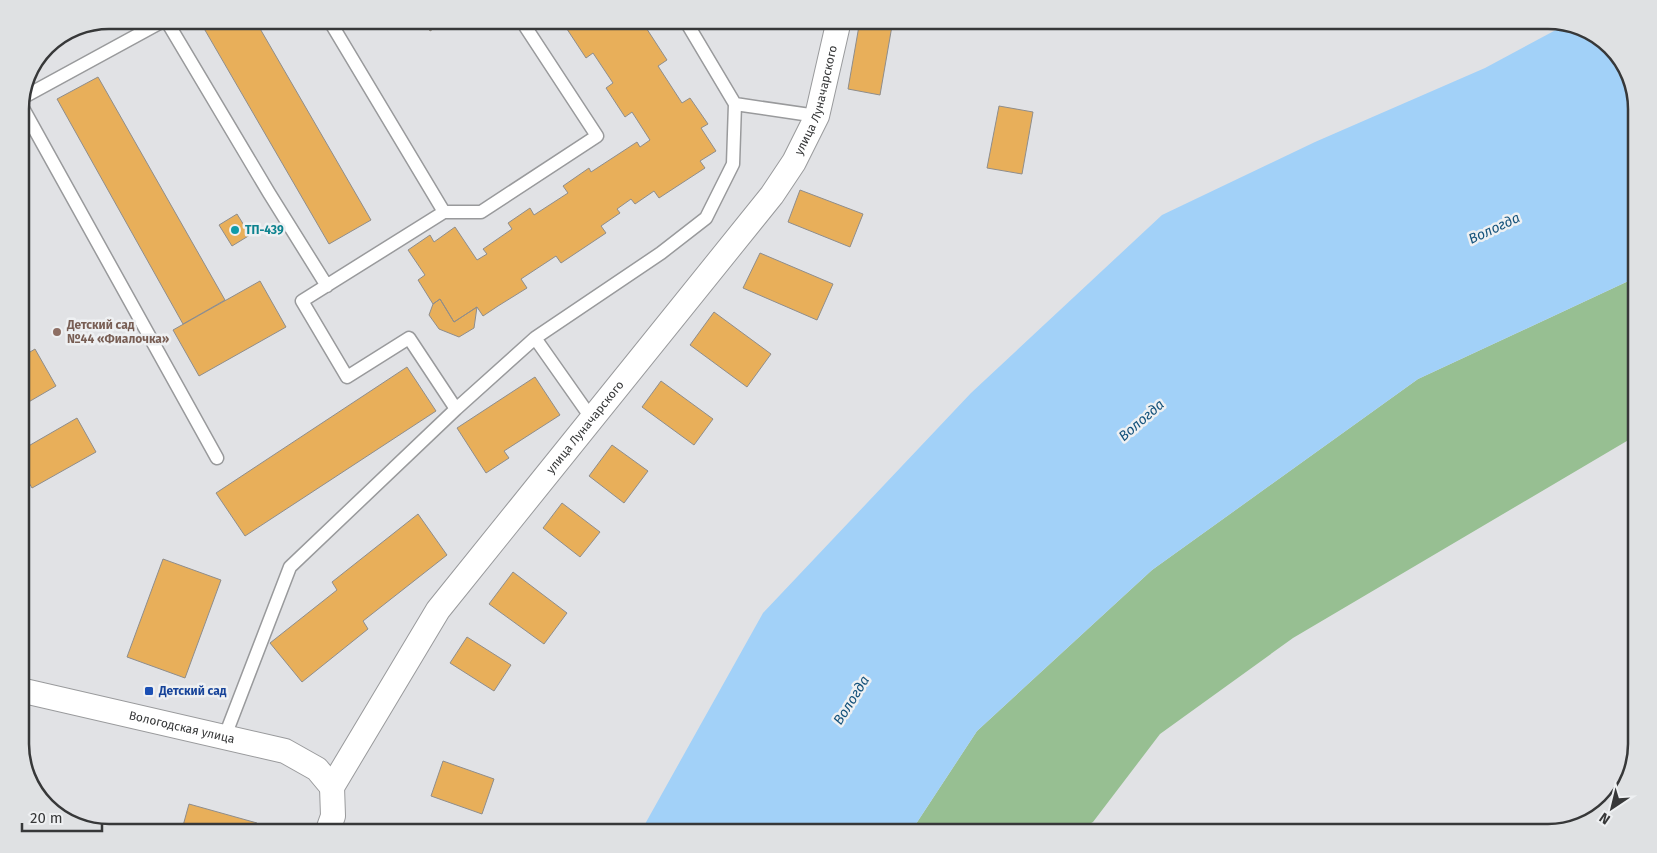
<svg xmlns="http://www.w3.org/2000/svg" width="1657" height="853" font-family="'Fira Sans',sans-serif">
<rect width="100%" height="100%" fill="#e1e2e5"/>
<path fill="#97bf92" d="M1637,277V435L1293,638L1160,734L1093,822L1072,833H910L977,731L1152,570L1418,379Z"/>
<path fill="#a2d1f8" d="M1567,24L1588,29L1622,59L1637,103V277L1418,379L1152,570L977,731L910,833H640L763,613L971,393L1162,215L1315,142L1485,68Z"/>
<path fill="#e8af5a" stroke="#8f8d8b" d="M211,20H255L371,220L329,244L202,25Z
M424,20H448L430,31Z
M561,20H627L629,22L633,20H641L667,60L658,66L682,103L690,98L708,124L701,128L716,151L700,161L705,168L659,198L654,191L635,204L631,199L617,209L620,213L601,226L606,233L561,263L556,256L521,279L527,288L498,306L483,316L477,307L454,322L440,299L433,304L418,280L425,275L408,250L430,235L434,242L455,227L477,260L487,254L483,249L512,229L508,223L530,208L534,215L568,193L563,186L589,168L591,172L637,142L640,147L650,140L632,112L625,117L606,88L613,83L593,53L586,58Z
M860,20H893L880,95L848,89Z
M98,77L225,300L183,324L57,99Z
M999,106L1033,112L1022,174L987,168Z
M800,190L863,214L850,247L788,222Z
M237,214L250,235L232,246L219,225Z
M760,253L833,284L817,320L743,288Z
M260,281L286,327L199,376L173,330Z
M440,299L454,322L477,307L474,328L459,337L439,329L429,315L433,304Z
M714,312L771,354L747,387L690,345Z
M35,349L56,386L20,407V358Z
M407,367L436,411L245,536L216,493Z
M535,377L560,415L504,451L509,458L486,473L457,428Z
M661,381L713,419L694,445L642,407Z
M77,418L96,452L32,488L20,467V440L25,448Z
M612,445L648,471L624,503L589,476Z
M562,503L600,532L580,557L543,528Z
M418,514L447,555L363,621L368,629L302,682L270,643L337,590L332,582Z
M163,559L221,580L185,678L127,657Z
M513,572L567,613L544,644L489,604Z
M467,637L511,665L494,691L450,663Z
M443,761L494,779L482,814L431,796Z
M189,804L257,823L255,833H181Z"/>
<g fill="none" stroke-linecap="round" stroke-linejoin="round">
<defs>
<path id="service" d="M166,20L269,193L327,286
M329,20L444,212H481L597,136L521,20
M685,20L735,104L817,116
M22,98L165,20
M20,103L217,458
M535,338L661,253L706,218L733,164L735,104
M456,409L535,338L592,419
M225,736L290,567L456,409L409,338L347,377L302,301L444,212"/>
<g id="minor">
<path id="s1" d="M20,690L285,751L317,769L332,787"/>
<path id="s2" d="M327,833L333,816L332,787L438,610L772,195L794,162L817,116L839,20"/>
</g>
</defs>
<use href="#service" stroke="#999a9c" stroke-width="15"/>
<use href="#minor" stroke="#999a9c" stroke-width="26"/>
<use href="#service" stroke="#fff" stroke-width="12"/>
<use href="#minor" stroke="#fff" stroke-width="24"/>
</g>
<circle fill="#0f9aa8" stroke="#eef0f2" stroke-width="2" cx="235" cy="230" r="5"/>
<circle fill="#8d6e63" stroke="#eef0f2" stroke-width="2" cx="57" cy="332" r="5"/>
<rect fill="#1a4fb4" stroke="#eef0f2" stroke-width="2" x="144" y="686" width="10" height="10" rx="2.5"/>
<g text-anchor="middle" stroke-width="5" stroke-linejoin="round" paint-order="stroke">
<g font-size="12" fill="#373839" stroke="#eef0f2">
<text dy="4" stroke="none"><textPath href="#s2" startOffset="892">улица Луначарского</textPath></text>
<text dy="4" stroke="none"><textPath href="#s2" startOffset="488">улица Луначарского</textPath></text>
<text dy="4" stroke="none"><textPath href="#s1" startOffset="166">Вологодская улица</textPath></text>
</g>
<g font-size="12" font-weight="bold" fill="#0d838f" stroke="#eef0f2" text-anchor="start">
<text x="245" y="234">ТП-439</text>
</g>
<g font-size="12" font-weight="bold" fill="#785e54" stroke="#eef0f2" text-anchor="start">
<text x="67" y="329">Детский сад<tspan x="67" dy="14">№44 «Фиалочка»</tspan></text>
</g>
<g font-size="12" font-weight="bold" fill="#164399" stroke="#eef0f2" text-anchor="start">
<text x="159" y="695">Детский сад</text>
</g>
<g font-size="14" font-style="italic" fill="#14527b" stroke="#eef0f2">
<text transform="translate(1494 228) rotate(-25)" y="5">Вологда</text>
<text transform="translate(1141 420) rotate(-41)" y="5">Вологда</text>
<text transform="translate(851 700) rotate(-58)" y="5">Вологда</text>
</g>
</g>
<path d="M0 0H1657V853H0ZM109 29H1548A80 80 0 0 1 1628 109V744A80 80 0 0 1 1548 824H109A80 80 0 0 1 29 744V109A80 80 0 0 1 109 29Z" fill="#dfe1e3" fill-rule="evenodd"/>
<path fill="none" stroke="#373839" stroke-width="2.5" d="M109 29H1548A80 80 0 0 1 1628 109V744A80 80 0 0 1 1548 824H109A80 80 0 0 1 29 744V109A80 80 0 0 1 109 29Z"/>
<g transform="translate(1612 808) rotate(215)" stroke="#eef0f2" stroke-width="4" paint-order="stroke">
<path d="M0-4L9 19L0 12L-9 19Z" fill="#373839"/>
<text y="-8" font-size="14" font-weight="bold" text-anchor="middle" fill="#373839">N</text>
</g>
<path d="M22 823v8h80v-8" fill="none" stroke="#373839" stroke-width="2.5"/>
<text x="30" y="823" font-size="15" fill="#373839" stroke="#eef0f2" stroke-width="4" paint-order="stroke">20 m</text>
</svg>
